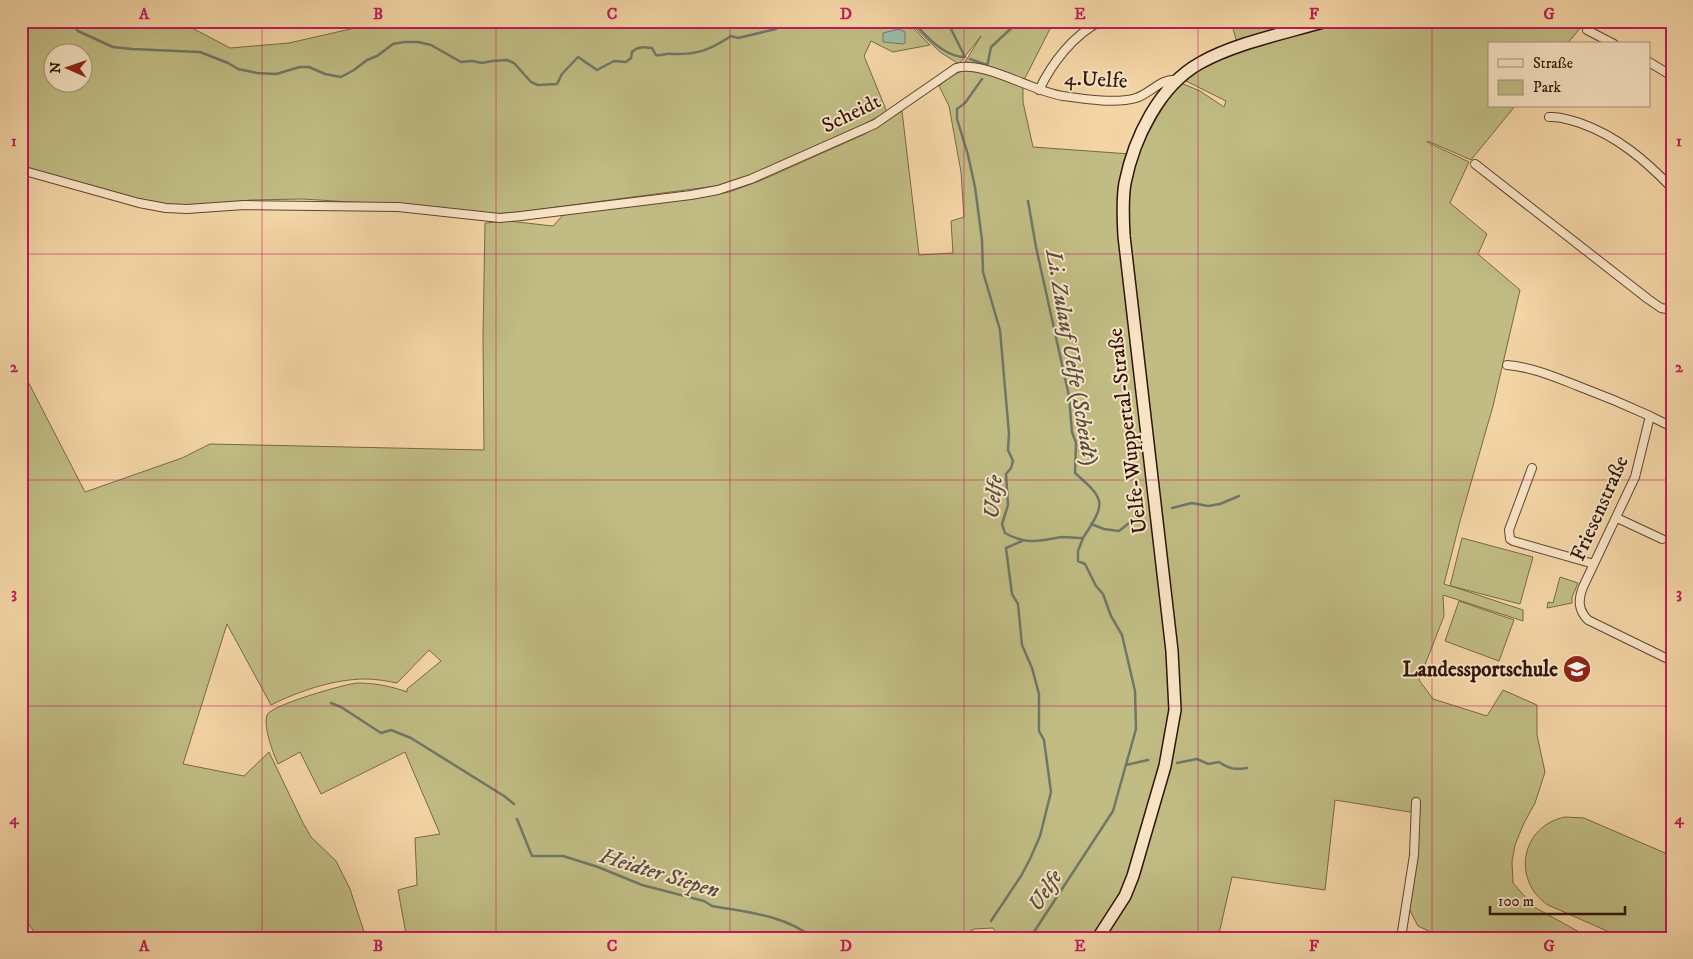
<svg xmlns="http://www.w3.org/2000/svg" width="1693" height="959" font-family="'IM FELL DW Pica',serif">
<rect width="100%" height="100%" fill="#f4d5a6"/>
<filter id="stains"><feTurbulence type="fractalNoise" baseFrequency=".004" numOctaves="4"/><feColorMatrix values="0 0 0 0 .2 0 0 0 0 .09 0 0 0 0 .02 0 0 0 .5 -.17"/></filter>
<radialGradient id="worn" r=".72"><stop offset=".6" stop-color="#630" stop-opacity="0"/><stop offset="1" stop-color="#630" stop-opacity=".3"/></radialGradient>
<path fill="#c0bc83" stroke="#786846" fill-rule="evenodd" d="M21,21H179L230,48L289,43L368,25L372,21H906L930,45L893,52L871,41L864,56L887,112L862,125L750,175L716,186L519,212L493,214L418,206L302,199L250,200L198,206L171,205L141,200L21,167ZM52,52H82V82H52Z
M908,21H1054L1024,80L975,63L965,62L981,36L959,64L940,52Z
M1231,21H1315L1237,43Z
M1342,21H1586L1567,44H1489V106H1515L1471,160L1428,141L1427,142L1469,162L1450,203L1487,234L1478,254L1520,290L1493,406L1460,521L1444,584L1450,586L1462,538L1533,557L1520,604L1451,586L1523,610V621L1443,595L1444,616L1419,680L1433,699L1487,716L1503,690L1537,705V735L1545,772L1535,803L1524,823L1515,845L1512,862L1513,883L1534,907L1590,938H1440L1435,934L1418,926L1407,905L1416,813L1335,800L1325,890L1232,877L1218,938H1102L1128,897L1177,707L1129,235C1127,185 1133,157 1159,114C1166,103 1172,92 1181,83L1200,91L1224,107L1226,101L1186,81L1197,69L1228,56Z
M969,70L1002,78L1023,87V102L1033,147L1130,154L1121,184L1171,673V717L1166,752L1122,895L1093,938H1000L993,928L974,929L958,938H382L406,934L398,890L417,885L415,838L440,834L405,752L321,794L300,752L278,764C273,753 263,727 267,715C271,705 345,684 357,683C374,683 391,686 407,692V689L441,661L429,650L397,683C387,681 376,679 366,679C334,679 299,691 271,705L227,624L183,764L244,776L269,752L303,823L311,837L336,861L350,889L366,938H38L21,912V368L85,492L182,458L210,444L484,450L483,337L485,223L508,221L553,226L564,214L701,197L729,192L762,180L865,134L902,111L919,255L953,253L951,221L964,217L961,172L949,106L939,86C949,78 956,71 969,70Z
M1560,577L1578,583L1572,597V603L1547,608L1548,602L1553,603Z
M1459,601L1514,620L1499,661L1445,641Z
M1565,817L1584,818L1672,856V938H1623L1548,905C1511,880 1521,826 1565,817Z"/>
<path fill="#9cb9a7" stroke="#707768" d="M899,29L905,32V43L903,44L883,42V33Z"/>
<g fill="none" stroke-linecap="round" stroke-linejoin="round">
<path stroke="#707768" stroke-width="2.5" d="M70,21L78,31L113,47L132,49L200,52L228,63L238,69L257,73L276,74L300,67H309L325,74L341,77L354,70L367,60L377,56L393,44L404,42H418L431,45L461,62L472,61L482,63L492,61L507,60L514,63L531,82L538,85L557,84L562,74L578,57L597,70L614,61L626,62L631,58L632,52C638,46 644,47 652,48L656,55C662,56 666,53 671,54C697,55 710,50 731,36L738,38L776,29L782,21
M913,21C925,36 945,57 965,57
M947,21L965,57
M970,59L987,65
M987,67L991,47L1019,21
M982,79L965,103L957,109V119L968,155L975,187L982,240L983,272L1000,330L1009,434L1008,450L1013,461L1011,468L1006,474L1008,505L1002,524L1005,533C1028,546 1039,540 1063,537C1069,537 1076,538 1083,538L1078,551V561L1085,564L1096,586L1103,594L1111,616L1122,635L1135,691L1136,729L1113,811L1030,938
M1028,201L1036,247L1069,396L1072,432L1076,443L1075,473C1106,500 1106,503 1083,538
M1172,508L1192,503L1208,506L1220,504L1239,496
M1091,524L1104,529L1119,531L1129,523L1139,518
M331,703L341,707L381,733L391,730L411,738L504,796L514,804
M1177,763L1197,759L1208,764L1219,762C1229,769 1235,770 1247,768
M1126,765L1148,760
M517,819L532,856H563L598,867L642,885L704,901L712,906C750,913 781,914 814,938
M991,921L1021,876L1030,859L1040,836L1051,792L1044,740L1039,731V694L1032,668L1022,645L1018,604L1012,594L1006,548L1022,541"/>
<defs>
<path id="street" d="M1587,30L1614,44
M1649,62L1672,76
M1039,90C1052,63 1073,35 1101,21
M1549,117C1560,116 1570,120 1580,123C1617,136 1645,160 1672,188
M1475,164L1648,299L1661,308L1672,310
M21,170L139,203L166,208L187,209L244,205L398,207L500,218L521,216L691,195L718,190L751,179L875,124L956,68C984,60 1033,92 1063,96C1084,99 1116,104 1136,98C1150,94 1162,77 1177,80
M1507,365C1532,367 1555,377 1578,386C1602,395 1626,405 1650,416
M1672,427L1650,416L1635,477L1583,587C1578,600 1578,610 1588,620L1672,661
M1532,468L1509,530L1510,539L1513,541L1594,564
M1617,518L1662,539
M1401,938L1414,855L1416,802"/>
<path id="secondary" d="M1098,938L1125,896L1133,876L1165,766L1175,710L1172,651L1124,236C1123,218 1122,200 1125,183C1134,138 1159,86 1200,63C1235,43 1286,33 1326,21"/>
</defs>
<use href="#street" stroke="#604431" stroke-width="10"/>
<use href="#secondary" stroke="#2f140a" stroke-width="14"/>
<use href="#street" stroke="#f8e4c5" stroke-width="8"/>
<use href="#secondary" stroke="#f8e4c5" stroke-width="11"/>
</g>
<path fill="none" stroke="#c2185b" stroke-width="1" stroke-opacity="0.55" d="M262,21V938M496,21V938M730,21V938M964,21V938M1198,21V938M1432,21V938M21,254H1672M21,480H1672M21,706H1672"/>
<defs>
<symbol id="school-disc" viewBox="-11 -11 22 22"><circle r="9.5" fill="#8f2418" stroke="#f8e4c5"/><path d="M0-5L7-2L0 1L-7-2ZM-4 1L0 2.5L4 1V4Q0 6-4 4Z" fill="#fff"/></symbol>
</defs>
<g fill-rule="evenodd">
<use href="#school-disc" x="1561" y="653" width="32" height="32"/>
</g>
<g text-anchor="middle" stroke-width="4" stroke-linejoin="round" paint-order="stroke">
<g font-size="21" fill="#2f140a" stroke="#f8e4c5">
<text transform="translate(1096 79) rotate(3)" y="7">4.Uelfe</text>
<text transform="translate(851 113) rotate(-26)" y="7">Scheidt</text>
<text transform="translate(1127 431) rotate(-97)" y="7">Uelfe-Wuppertal-Straße</text>
<text transform="translate(1599 508) rotate(-66)" y="7">Friesenstraße</text>
</g>
<g font-size="21" font-weight="bold" fill="#2f140a" stroke="#f8e4c5" text-anchor="end">
<text x="1558" y="676">Landessportschule</text>
</g>
<g font-size="22" font-style="italic" fill="#554e41" stroke="#f8e4c5">
<text transform="translate(1073 357) rotate(80)" y="8">Li. Zulauf Uelfe (Scheidt)</text>
<text transform="translate(992 497) rotate(-85)" y="8">Uelfe</text>
<text transform="translate(660 872) rotate(17)" y="8">Heidter Siepen</text>
<text transform="translate(1044 890) rotate(-57)" y="8">Uelfe</text>
</g>
</g>
<rect width="1693" height="959" fill="none" stroke="#f4d5a6" stroke-width="55"/>
<rect x="1488" y="42" width="162" height="65" fill="#f8e4c5" stroke="#a8917a"/>
<rect x="1498" y="59" width="25" height="8" fill="#f8e4c5" stroke="#a8917a"/>
<text x="1533" y="68" font-size="15" fill="#2f140a">Straße</text>
<rect x="1498" y="80" width="25" height="15" fill="#c0bc83" stroke="#a8917a"/>
<text x="1533" y="92" font-size="15" fill="#2f140a">Park</text>
<g transform="translate(68 68) rotate(272)"><circle r="24" fill="#f8e4c5" stroke="#a8917a"/>
<path d="M0-4L9 19L0 12L-9 19Z" fill="#8f2418"/>
<text y="-8" font-size="14" font-weight="bold" text-anchor="middle" fill="#2f140a">N</text>
</g>
<path d="M1490 906v8h135v-8" fill="none" stroke="#2f140a" stroke-width="2.5"/>
<text x="1498" y="906" font-size="15" fill="#2f140a" stroke="#f8e4c5" stroke-width="4" paint-order="stroke">100 m</text>
<rect x="28" y="28" width="1638" height="904" fill="none" stroke="#c2185b" stroke-width="2"/>
<g font-size="16" text-anchor="middle" font-weight="bold" fill="#c2185b">
<text x="144" y="19">A</text>
<text x="378" y="19">B</text>
<text x="612" y="19">C</text>
<text x="846" y="19">D</text>
<text x="1080" y="19">E</text>
<text x="1314" y="19">F</text>
<text x="1549" y="19">G</text>
<text x="14" y="146">1</text>
<text x="1679" y="146">1</text>
<text x="14" y="372">2</text>
<text x="1679" y="372">2</text>
<text x="14" y="598">3</text>
<text x="1679" y="598">3</text>
<text x="14" y="824">4</text>
<text x="1679" y="824">4</text>
<text x="144" y="951">A</text>
<text x="378" y="951">B</text>
<text x="612" y="951">C</text>
<text x="846" y="951">D</text>
<text x="1080" y="951">E</text>
<text x="1314" y="951">F</text>
<text x="1549" y="951">G</text>
</g>
<rect width="100%" height="100%" filter="url(#stains)"/>
<rect width="100%" height="100%" fill="url(#worn)"/>
</svg>
